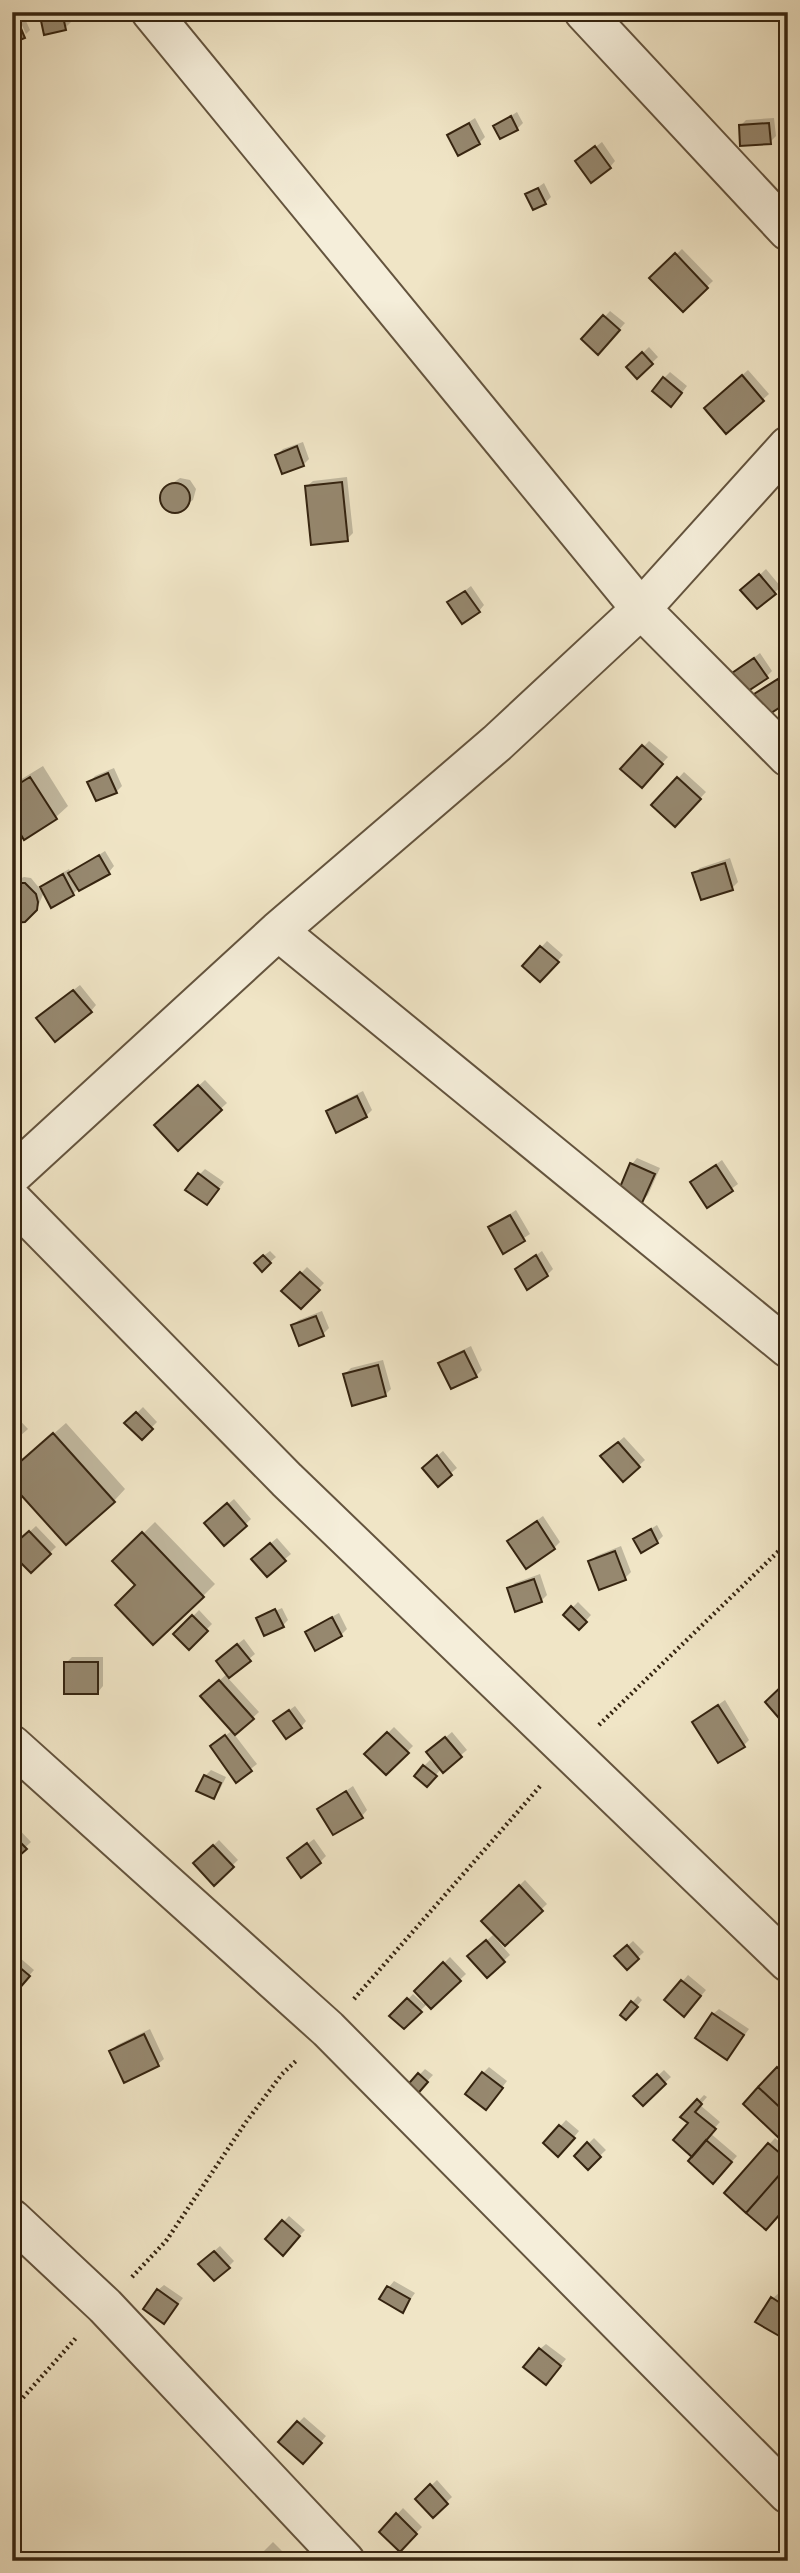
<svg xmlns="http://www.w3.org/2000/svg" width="800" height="2573" font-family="'IM FELL Great Primer',serif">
<rect width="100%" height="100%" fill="#f0e5c6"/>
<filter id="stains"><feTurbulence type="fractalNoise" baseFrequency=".00286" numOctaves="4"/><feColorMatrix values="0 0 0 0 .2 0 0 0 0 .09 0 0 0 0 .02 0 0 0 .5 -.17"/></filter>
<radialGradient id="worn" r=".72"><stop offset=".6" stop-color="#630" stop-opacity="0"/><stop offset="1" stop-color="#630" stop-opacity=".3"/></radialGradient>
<path fill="#0003" d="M16,12H22L30,30L26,34Z
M46,12H69L71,22L65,28L42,17Z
M517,112L523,123L517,129L495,126Z
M475,118L485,137L479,143L449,135Z
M774,118L776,136L770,142L740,126L746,120Z
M602,142L615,161L610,167L577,161Z
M544,183L551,197L545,203L527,195Z
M682,249L713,281L683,309L652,278Z
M610,311L625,323L604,347L584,339Z
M649,347L658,357L637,377L628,367Z
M748,370L769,394L727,431L712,402Z
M670,372L687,386L677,399L664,378Z
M303,442L309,459L303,465L277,455L283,449Z
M347,477L353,533L347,539L307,486L313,481Z
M180,478L190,480L196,489L193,500L177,511L166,509L162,500L164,489Z
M766,569L781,587L757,607L749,585Z
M471,586L484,605L479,611L449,603Z
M760,653L772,671L767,676L734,673Z
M784,675L788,680V700L756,694Z
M649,741L668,757L642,785L623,769Z
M43,766L68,806L56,817L24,837L22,833L12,839V785Z
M114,768L122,786L116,792L90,782L95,776Z
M684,772L706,792L675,825L654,805Z
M105,851L114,866L109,872L79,888L73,894L44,892L37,909L31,916L12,920V882L24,877L31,878L40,889L47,882L69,869L71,873Z
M730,858L738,882L732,888L694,873L700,868Z
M13,927L20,949L12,956V927Z
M547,941L563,955L546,974L524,966Z
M80,985L96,1005L91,1011L44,1013Z
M205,1080L227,1103L178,1148L156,1125Z
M363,1091L372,1110L366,1116L328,1112L333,1106Z
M637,1158L660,1168L648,1195L642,1201L632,1164Z
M722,1160L738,1184L708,1206L692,1182Z
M205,1169L224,1182L212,1197L199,1175Z
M516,1210L530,1234L504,1251L490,1227Z
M270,1251L276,1257L262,1269V1257Z
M542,1251L553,1269L547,1275L517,1269Z
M307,1267L324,1283L301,1307L284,1291Z
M322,1311L329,1328L323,1334L293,1325L299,1320Z
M471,1346L482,1370L476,1376L452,1387L440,1364L446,1358Z
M383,1360L391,1389L385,1395L345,1374L351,1368Z
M143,1407L157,1422L142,1437L127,1423Z
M12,1412L28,1429L12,1443Z
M66,1423L125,1489L114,1501L19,1464Z
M624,1437L645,1460L623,1480L608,1451Z
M443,1451L457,1468L438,1484L430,1462Z
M234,1499L251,1519L225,1544L212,1518Z
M543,1516L560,1542L554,1548L509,1541Z
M155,1522L215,1584L203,1596L138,1585L115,1561Z
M657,1525L663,1536L657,1542L635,1539Z
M36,1526L56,1547L31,1571L12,1548Z
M277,1538L291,1554L267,1574L259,1553Z
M621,1546L631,1572L625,1578L590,1562L596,1556Z
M540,1574L547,1595L541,1601L509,1589L515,1583Z
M578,1602L591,1615L579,1628L565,1615Z
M282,1608L288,1620L283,1625L258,1619L262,1614V1617Z
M199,1610L212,1624L189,1647L176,1634Z
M339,1613L347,1629L341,1635L307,1633L313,1627Z
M12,1631L22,1641L12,1651Z
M244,1639L255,1654L227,1677L259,1712L234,1734L257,1764L237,1780L218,1741L233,1730L209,1690L228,1673L224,1655Z
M72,1657H103V1686L98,1692L66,1663Z
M725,1700L749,1740L743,1746L694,1722Z
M295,1706L306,1721L301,1727L275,1721Z
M394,1727L413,1746L386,1773L367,1754Z
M452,1732L467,1750L443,1770L442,1768L433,1778L424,1766L430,1760L438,1767L434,1747Z
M211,1770L226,1777L219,1791L213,1797L205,1776Z
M353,1786L367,1810L362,1816L319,1809Z
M12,1822L31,1842L12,1860Z
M314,1839L326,1856L320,1862L289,1858Z
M219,1840L238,1860L214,1883L195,1863Z
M525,1880L547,1904L505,1944L483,1921Z
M493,1935L510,1955L487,1976L475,1951Z
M633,1941L644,1952L627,1968L617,1956Z
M12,1951L34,1970L12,1995Z
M450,1957L466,1974L431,2007L428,2003L404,2027L392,2016L413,1994L424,2004L426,2001L416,1991Z
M688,1975L706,1990L690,2009L667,2000Z
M638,1996L642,2000L632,2012L622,2014Z
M719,2009L749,2029L732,2052L713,2014Z
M150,2029L164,2059L158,2064L125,2081L111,2051L117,2045Z
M784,2063L788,2066V2129L746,2104Z
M489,2067L507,2081L491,2102L483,2073Z
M425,2069L433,2075L414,2095L406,2089Z
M664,2070L671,2077L643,2104L636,2096Z
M704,2095L707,2097L700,2105L720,2122L710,2133L737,2156L719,2176L694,2156L690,2123L683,2117Z
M566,2120L579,2131L564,2149L545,2143Z
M594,2138L606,2150L588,2167L576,2156Z
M775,2138L788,2149V2204L726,2193Z
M289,2216L305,2230L283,2253L267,2239Z
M220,2246L234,2261L228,2267L206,2258Z
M394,2281L415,2293L402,2311L389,2287Z
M164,2285L183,2298L169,2316L158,2290Z
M779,2293L788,2298V2327L780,2335L773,2298Z
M546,2344L566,2359L551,2377L540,2349Z
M304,2417L326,2436L309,2456L298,2423Z
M437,2480L452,2497L433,2515L417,2499Z
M403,2508L422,2527L400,2550L381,2532Z
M273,2542L292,2561H254Z
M456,2553L463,2561H447Z
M553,2555L559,2561H547Z"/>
<path fill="#96886f" stroke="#352410" stroke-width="2" d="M12,12H14L25,38L12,43Z
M62,12L66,30L44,35L40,16Z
M511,116L518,130L500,139L493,126Z
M469,123L480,144L458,156L447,135Z
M769,123L771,144L740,146L739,125Z
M595,146L611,168L591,183L575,161Z
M538,188L546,204L533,210L525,194Z
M675,253L708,288L683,312L649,278Z
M603,315L620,330L598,355L581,339Z
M642,352L653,364L637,379L626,367Z
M742,375L764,401L726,434L704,408Z
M663,377L682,393L671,407L652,391Z
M297,446L304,466L282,474L275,455Z
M342,482L348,541L311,545L305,486Z
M160 498a15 15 0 1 1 30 0a15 15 0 1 1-30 0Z
M759,574L776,594L757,609L740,590Z
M465,591L480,612L462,624L447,602Z
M754,658L768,678L745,693L732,673Z
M778,679L788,695V702L768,715L754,694Z
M642,745L663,764L642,788L620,769Z
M108,773L117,793L96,801L87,782Z
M30,777L57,819L24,840L21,835L12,841V788Z
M677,777L701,799L675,827L651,805Z
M99,855L110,874L79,891L68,873Z
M725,863L733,890L701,900L692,873Z
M63,874L74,895L51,908L40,887Z
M12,883H25L36,894L38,902L37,910L25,922L12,923Z
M540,946L559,962L540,982L522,966Z
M73,990L92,1012L55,1042L36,1018Z
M198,1085L222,1110L178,1151L154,1125Z
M357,1096L367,1117L336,1133L326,1111Z
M630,1163L655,1174L642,1203L618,1192Z
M716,1165L733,1191L707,1208L690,1182Z
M198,1173L219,1189L207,1205L185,1190Z
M510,1215L525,1241L503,1254L488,1227Z
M263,1255L271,1263L262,1272L254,1263Z
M536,1255L548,1276L527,1290L515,1269Z
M300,1272L320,1290L301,1309L281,1291Z
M316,1316L324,1336L299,1346L291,1325Z
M464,1351L477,1377L451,1389L438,1363Z
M378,1365L386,1396L352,1406L343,1374Z
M136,1412L153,1429L142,1440L124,1423Z
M53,1433L115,1502L66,1545L12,1485V1469Z
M618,1442L640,1467L623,1482L600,1456Z
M437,1455L452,1475L438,1487L422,1468Z
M227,1503L247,1526L224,1546L204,1523Z
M537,1521L555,1549L526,1569L507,1541Z
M651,1529L658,1543L641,1553L633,1539Z
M29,1531L51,1554L31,1573L12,1554V1546Z
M142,1532L204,1597L153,1645L115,1605L135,1585L112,1561Z
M270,1543L286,1561L267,1577L251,1559Z
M615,1551L626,1580L599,1590L588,1561Z
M534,1579L542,1602L515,1612L507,1588Z
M571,1606L587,1622L579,1630L563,1615Z
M275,1609L284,1627L264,1636L256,1618Z
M192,1615L208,1631L189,1650L173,1634Z
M332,1617L342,1636L315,1651L305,1632Z
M237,1644L251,1661L229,1678L216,1661Z
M64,1662H98V1694H64Z
M219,1680L254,1719L235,1735L200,1696Z
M784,1684L788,1688V1720L784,1724L765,1702Z
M718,1705L745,1747L718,1763L692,1722Z
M289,1710L302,1728L286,1739L273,1721Z
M387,1732L409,1753L386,1775L364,1754Z
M225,1735L252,1771L236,1783L210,1746Z
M445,1737L462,1757L443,1773L426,1752Z
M423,1765L437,1776L427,1787L414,1776Z
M204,1775L221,1783L214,1799L196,1791Z
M346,1791L363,1818L333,1835L317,1809Z
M12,1834L27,1849L12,1862Z
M307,1843L321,1863L301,1878L287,1858Z
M213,1845L234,1867L214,1886L193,1863Z
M519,1885L543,1911L505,1946L481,1921Z
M486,1940L505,1962L487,1978L467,1956Z
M627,1945L639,1959L627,1970L614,1956Z
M12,1961L30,1976L12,1997Z
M443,1962L461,1981L431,2009L414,1991Z
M681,1980L701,1996L684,2017L664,2000Z
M407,1998L422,2012L404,2029L389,2016Z
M631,2001L638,2007L626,2020L620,2015Z
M712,2013L744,2035L727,2060L695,2038Z
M144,2034L159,2066L124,2083L109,2051Z
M777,2067L788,2077V2115L758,2087Z
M482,2072L503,2088L486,2110L465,2094Z
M418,2073L428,2082L414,2098L404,2089Z
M657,2074L666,2084L643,2106L633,2096Z
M758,2087L788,2115V2131L780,2139L743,2104Z
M697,2099L702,2104L695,2112L716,2129L692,2157L673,2140L688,2123L680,2117Z
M559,2125L575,2138L558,2157L543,2143Z
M706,2140L732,2162L713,2184L688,2161Z
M587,2142L601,2157L588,2170L574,2156Z
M768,2143L788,2160V2165L746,2213L724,2193Z
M788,2165V2205L766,2230L746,2213Z
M282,2220L300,2236L283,2256L265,2239Z
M214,2251L230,2268L214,2281L198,2264Z
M387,2286L410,2299L403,2313L379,2299Z
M157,2289L178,2304L164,2324L143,2309Z
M771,2297L788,2308V2326L781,2337L755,2322Z
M539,2348L561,2366L546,2385L523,2367Z
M297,2421L322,2443L303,2464L278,2442Z
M430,2484L448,2504L433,2518L415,2499Z
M396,2513L417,2534L400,2552L379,2532Z"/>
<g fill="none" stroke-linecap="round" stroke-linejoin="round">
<defs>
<path id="street" d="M151,12L641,609L788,757
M584,12L788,231
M278,931L788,1348
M12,1175L278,931L497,743L641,609L788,446
M12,1200L287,1480L788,1962
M12,1745L328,2029L788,2494
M12,2219L105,2306L345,2561"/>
</defs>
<use href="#street" stroke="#64543e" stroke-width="42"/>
<path stroke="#352410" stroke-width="4.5" stroke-dasharray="2 3.5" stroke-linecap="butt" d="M599,1725L788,1542
M354,1999L542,1784
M132,2277L166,2241L246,2122L282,2074L298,2059
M12,2410L76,2338"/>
<use href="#street" stroke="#f5eeda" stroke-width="38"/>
</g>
<rect width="800" height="2573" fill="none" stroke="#f0e5c6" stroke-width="42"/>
<rect x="14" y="14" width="772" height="2545" fill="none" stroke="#352410" stroke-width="3.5"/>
<rect x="21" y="21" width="758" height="2531" fill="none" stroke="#352410" stroke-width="2"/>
<rect width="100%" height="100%" filter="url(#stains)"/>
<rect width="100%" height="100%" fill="url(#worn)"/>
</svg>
